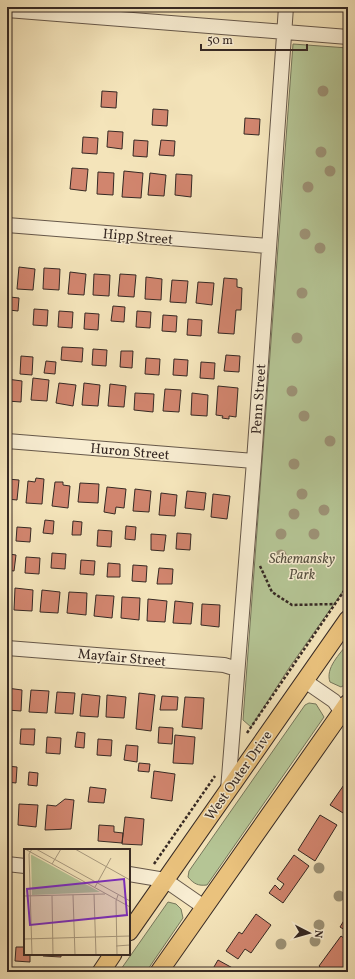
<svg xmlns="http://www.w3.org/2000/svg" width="355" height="979" font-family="Vollkorn,serif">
<rect width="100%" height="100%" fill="#f4e4ba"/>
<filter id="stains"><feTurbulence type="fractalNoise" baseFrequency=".005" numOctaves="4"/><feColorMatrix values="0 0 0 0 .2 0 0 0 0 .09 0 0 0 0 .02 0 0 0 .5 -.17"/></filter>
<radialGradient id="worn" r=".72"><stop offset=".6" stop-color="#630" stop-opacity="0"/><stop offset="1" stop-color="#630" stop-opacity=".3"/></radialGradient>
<path fill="#b5c595" stroke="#76775c" d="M293,44L348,48V584L289,668L251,727L243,720Z
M348,643V683L341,687L330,682C325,668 340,654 348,643Z
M309,703L316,704L324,717L207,885C198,886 194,884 188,877L189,871L305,705Z
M168,902L176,904L181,909L183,918L146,972H119Z"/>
<path fill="#d1856e" stroke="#362924" d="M102,91L117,92L116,108L101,107Z
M153,109L168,110L167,126L152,125Z
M245,118L260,119L259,135L244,134Z
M108,131L123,132L122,149L107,147Z
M83,137L98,138L97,154L82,153Z
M134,140L148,141L147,157L133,156Z
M161,140L175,141L174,156L159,155Z
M72,168L88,169L86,191L70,189Z
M124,171L143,173L141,198L122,197Z
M98,172L114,173L113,195L97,194Z
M150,173L166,175L164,196L148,195Z
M176,174L192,175L191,197L175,195Z
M19,267L35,269L33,290L17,289Z
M44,268L60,269L59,290L43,289Z
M70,272L86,274L84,295L68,294Z
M94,274L110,275L109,296L93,295Z
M120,274L136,275L134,297L118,296Z
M146,277L162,279L161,300L145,299Z
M224,278L237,279V287L242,288L241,310H236L234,334L218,333Z
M172,280L188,281L186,303L170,302Z
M198,282L214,283L212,305L196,303Z
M10,297L19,298L18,311L9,310Z
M113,306L125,307L124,322L111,321Z
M34,309L48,310L47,326L33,325Z
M59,311L73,312L72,328L58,327Z
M137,311L151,312L150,328L136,327Z
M85,313L99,314L98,330L84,329Z
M163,315L177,316L176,332L162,331Z
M188,319L202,320L201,336L187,335Z
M62,347L83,348L82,362L61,360Z
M93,349L107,350L106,366L92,365Z
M121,351H133L132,368L120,367Z
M226,355L240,356L239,372L224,371Z
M21,356L33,357L32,375L20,374Z
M146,358L160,359L159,375L145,374Z
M174,359L188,360L187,376L173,375Z
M46,361L56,362L55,374L44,373Z
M201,362L215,363L214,379L200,378Z
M33,378L49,380L47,401L31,400Z
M7,379L22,381L21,402L7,401Z
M59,383L76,385L73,406L56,403Z
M84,383L100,385L98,406L82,405Z
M110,384L126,386L124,407L108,406Z
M218,386L238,388L236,417L229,416V419L222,418L223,416L216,415Z
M165,389L181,390L179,412L163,411Z
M135,393L154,394L153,412L134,410Z
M192,393L208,395L207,416L191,415Z
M36,478L44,479L42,504L26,503L28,481L35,482Z
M7,479L19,480L17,500L7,499Z
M55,482H63V485L70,486L68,508L52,506Z
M80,483L99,484L98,503L78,502Z
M107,487L126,489L124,508L116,507L115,514L104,512Z
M135,489L151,491L149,512L133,511Z
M187,491L206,493L204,510L185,508Z
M161,493L177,495L175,516L159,515Z
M213,494L230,496L227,519L211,517Z
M45,520L54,521L53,534L43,533Z
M73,521L82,522L81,535H72Z
M126,526L136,527L135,540L125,539Z
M17,527L31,528L30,542L16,541Z
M98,530L112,531L111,547L97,546Z
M177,533L191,534L190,550L176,549Z
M151,534L166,535L164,551L151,550Z
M52,553L66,554L65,569L51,568Z
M9,554L16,555L14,571L7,570Z
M26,557L40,558L39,574L25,573Z
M81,560L95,561L94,575L80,574Z
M108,563L120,564V577H107Z
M133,565L147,566L146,582L132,581Z
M159,568L173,569L172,584H157Z
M15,588L33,590L32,611L14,610Z
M42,590L60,592L58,613L40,612Z
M69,592L87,593L86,615L67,613Z
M96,595L114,596L112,618L94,616Z
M122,597L140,598L139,620L121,618Z
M148,599L167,601L165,622L147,621Z
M175,601L193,603L191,624L173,623Z
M202,604L220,605L219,627L201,625Z
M7,688L22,690L21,711L7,710Z
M31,690L49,691L47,713L29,712Z
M57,692L75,693L73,714L55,713Z
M139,693L155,695L151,731L136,729Z
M82,694L100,696L98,717L80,716Z
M107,695L126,697L124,718L106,717Z
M162,696L178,697L177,710H160Z
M185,697L204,698L202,729L182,727Z
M159,727L173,728L172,744L158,743Z
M21,729H35L34,745L20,744Z
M77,732L85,733L84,748L75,747Z
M7,734H9L8,750H7Z
M175,735L195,737L193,764L173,763Z
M47,737L61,738L60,754L46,753Z
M98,739L112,740L111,756L97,755Z
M126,745L138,746L137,762L124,760Z
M139,763L150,764L149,772L138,771Z
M7,766L17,767L16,783L7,782Z
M154,771L175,774L172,801L151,798Z
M29,772L38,773L37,786L28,785Z
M348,779V816L330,805Z
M90,787L106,789L104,803L88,802Z
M65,799L74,800L71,829L45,830L47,805L56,806Z
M7,803H11L9,825H7Z
M19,804L38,805L36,827L18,825Z
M320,815L337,825L315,861L298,850Z
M125,817L144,819L142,845L122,844Z
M99,825L114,826V832L123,833L122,843L98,841Z
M294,855L309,866L283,903L269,893L275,885L280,890L284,884L277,879Z
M256,914L271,925L251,953L245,949L238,959L226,951L239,932L242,934Z
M348,914V932L340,927Z
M341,936L348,941V968L345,972H326L319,966Z
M16,947H25V954H30V962L15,961Z
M43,954H61V957L43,956Z
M218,960L238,971L237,972H211Z
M9,968L36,970V972H9Z"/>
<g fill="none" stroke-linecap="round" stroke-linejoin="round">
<defs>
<path id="minor" d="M7,10L348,37
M7,225L268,246
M7,441L254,461
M7,648L224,665L237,669
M305,681L334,701L348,721
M228,790L254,461L286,7
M7,864L25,866
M129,874L165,880L204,907"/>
<path id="major" d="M129,932L348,619
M101,972L113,954
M159,972L348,703"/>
</defs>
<use href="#minor" stroke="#66584a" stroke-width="16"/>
<use href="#major" stroke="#362924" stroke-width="19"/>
<path stroke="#362924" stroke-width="2.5" stroke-dasharray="3 2" stroke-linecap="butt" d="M260,566L272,592L292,605L335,604
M247,733L348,585
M154,864L215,776"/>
<use href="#minor" stroke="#f8edd2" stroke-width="14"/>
<use href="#major" stroke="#eac27d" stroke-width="17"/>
</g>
<g fill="#9d9377">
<circle cx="323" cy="91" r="5.5"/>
<circle cx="321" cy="152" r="5.5"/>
<circle cx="330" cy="171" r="5.5"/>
<circle cx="308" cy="187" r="5.5"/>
<circle cx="305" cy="234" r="5.5"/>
<circle cx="320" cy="248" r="5.5"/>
<circle cx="302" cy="293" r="5.5"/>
<circle cx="297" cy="338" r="5.5"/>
<circle cx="292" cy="391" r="5.5"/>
<circle cx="304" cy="416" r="5.5"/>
<circle cx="330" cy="441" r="5.5"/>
<circle cx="294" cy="464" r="5.5"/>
<circle cx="302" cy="494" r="5.5"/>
<circle cx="324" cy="510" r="5.5"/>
<circle cx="294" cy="514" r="5.5"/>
<circle cx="281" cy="534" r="5.5"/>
<circle cx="314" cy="534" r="5.5"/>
<circle cx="281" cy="555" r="5.5"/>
<circle cx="319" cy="868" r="5.5"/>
<circle cx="339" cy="896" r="5.5"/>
<circle cx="319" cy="925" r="5.5"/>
<circle cx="315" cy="941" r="5.5"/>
<circle cx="281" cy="944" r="5.5"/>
</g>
<g text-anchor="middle" stroke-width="3" stroke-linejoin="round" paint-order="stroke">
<g font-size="14" fill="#362924" stroke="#f8edd2">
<text transform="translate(138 236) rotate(5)" y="5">Hipp Street</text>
<text transform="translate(258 399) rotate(-86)" y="5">Penn Street</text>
<text transform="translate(130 451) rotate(5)" y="5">Huron Street</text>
<text transform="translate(122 657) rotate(5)" y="5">Mayfair Street</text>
<text transform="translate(238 775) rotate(-55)" y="5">West Outer Drive</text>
</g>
<g font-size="14" font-style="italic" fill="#565040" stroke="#f8edd2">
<text x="302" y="563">Schemansky<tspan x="302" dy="16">Park</tspan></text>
</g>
</g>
<g transform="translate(24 849)">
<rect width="106" height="106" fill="#f4e4ba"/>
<path d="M7,6H8L76,43L8,46Z" fill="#b5c595"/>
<path fill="none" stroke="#a8997e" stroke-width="1" d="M1,0L106,58M12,0L106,52M51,0L106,31M28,15L37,0M71,38L87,9M70,45L72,106M49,46L51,106M0,47L81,45M28,47L29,106M0,90L106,87M92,97L106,96M8,106L5,5L8,0M93,106L92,52L94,46"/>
<path fill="#7b2cbf" fill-opacity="0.15" stroke="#7b2cbf" stroke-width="2" d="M100,30L103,66L6,76L3,40Z"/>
<rect width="106" height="106" fill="none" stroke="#362924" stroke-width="2"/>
</g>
<rect width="355" height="979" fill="none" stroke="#f4e4ba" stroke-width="24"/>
<rect x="8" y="8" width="339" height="963" fill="none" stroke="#362924" stroke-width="2"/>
<rect x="12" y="12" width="331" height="955" fill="none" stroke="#362924"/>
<g transform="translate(309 933) rotate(96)" stroke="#f8edd2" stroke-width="3" paint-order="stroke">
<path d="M0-3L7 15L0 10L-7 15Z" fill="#362924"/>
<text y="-6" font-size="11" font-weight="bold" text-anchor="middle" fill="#362924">N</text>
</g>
<path d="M201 44v6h106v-6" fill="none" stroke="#362924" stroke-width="2"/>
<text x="207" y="44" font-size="12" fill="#362924" stroke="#f8edd2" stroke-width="3" paint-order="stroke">50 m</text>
<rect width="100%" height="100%" filter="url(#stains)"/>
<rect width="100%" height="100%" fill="url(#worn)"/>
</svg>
